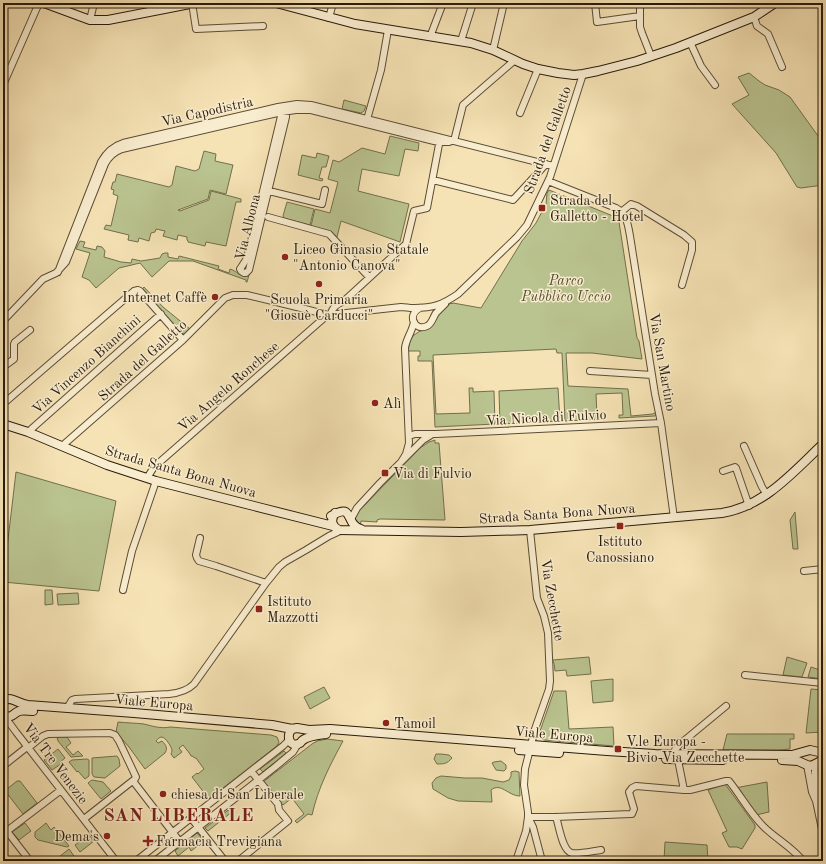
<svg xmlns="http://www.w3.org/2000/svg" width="826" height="864" font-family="'Old Standard TT',serif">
<rect width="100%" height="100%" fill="#f6e3b5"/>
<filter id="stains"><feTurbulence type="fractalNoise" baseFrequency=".005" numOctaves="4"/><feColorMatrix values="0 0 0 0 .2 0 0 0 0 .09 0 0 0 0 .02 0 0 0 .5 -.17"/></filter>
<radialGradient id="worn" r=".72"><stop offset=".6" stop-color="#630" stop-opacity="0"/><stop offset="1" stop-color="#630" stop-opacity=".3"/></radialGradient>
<path fill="#bac490" stroke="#726f4d" d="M749,73L759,81L765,85L779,90L790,97L821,140L823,144V185L801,188L797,187L776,153L732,104L749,95L738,77Z
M344,100L366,106L364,111L361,113L342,109Z
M390,136L419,143L418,151L405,149L399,176L362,169L358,191L409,204L400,242L341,221L337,237L331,232L312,227L311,226L315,209L330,213L338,182L328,179L333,160L339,162L362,148L385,154Z
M204,151L216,154L215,161L233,165L226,194L210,190L208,199L178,210L180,211L209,200L211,191L241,199V202H236L226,246L206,242L205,246L188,242V241L187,240V237L178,235L177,240L163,236L165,231L156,229L155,232L151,233L149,241L139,238L138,242L128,240L129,235L104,229L106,225L111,226L118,196L113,194L114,190L111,189L113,182H115L117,174L169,187L172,185L176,166L195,171L199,169Z
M317,153L329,156L326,167H322L319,178L323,179L322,181L298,175L302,155L316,158Z
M549,190L613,216L619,222L637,338L639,341L642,359L592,353H566L568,386L628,389L631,416L653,414L654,413H656L655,416L619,418V415H623L622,393L596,394L597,416H601V419L565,421L562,353H557L556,349L433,355L436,414L470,413L469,388H473V392L494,391L495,424L435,427L432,361H418V356H420V351H408L410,340L414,335L420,331L430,327L439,313L451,303L452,304L453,303L481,308L522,241L536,223L546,204L547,193Z
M287,202L314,209L310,225L284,218L283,216Z
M80,241L85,242L83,247L96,250L97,246L102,247L105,251L104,257L121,262L131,263L132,259L141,261L160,258L162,254L165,253H168V257L178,259L179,256L219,266L218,269L229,273L230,269C237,271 240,277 246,276L251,268L247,282H246V280L193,261H169L152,277L140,263L119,268L96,288L89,280L82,277L90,253L76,249Z
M144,287L163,307L190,329L184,334L181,333L142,289Z
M558,388L560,421L500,424L499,391Z
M435,440V443H439L445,520L380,519L377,520V522L361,521L360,527C354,519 354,519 359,511L420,448L429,442Z
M16,472L116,501L99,591L3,582Z
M795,512L798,549H793L790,520Z
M45,590H52L53,604L45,605Z
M78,593L79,604L58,605L57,594Z
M589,657L591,674L567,676L566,670L555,671L554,663L553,662V660Z
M787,657L807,663L802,677L783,675Z
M811,667L823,671V679L808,677Z
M613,679V701L593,703L591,681Z
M324,687L330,698L310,709L304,697Z
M811,689L823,690V732L806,733Z
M554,691H566L569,729L613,727L614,746L544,740C541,739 539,737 539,734Z
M118,722C127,723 136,723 144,724C152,726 161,729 170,727L271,735L277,737L279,742L277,746L209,799L192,777L197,773L198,774L204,769L196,758H195L192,756H191L190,754L183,745L179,748L182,752L174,758L171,754C171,753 172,752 172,751C172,747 166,738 162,737C159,737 158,739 156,741L158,743L162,741C166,745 168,748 165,753L145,769L129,747L116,732Z
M727,734H794V739H790V749L779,750H723Z
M57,737H67L71,743L66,747L73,755L78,751L83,756L71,757L58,741Z
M327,739L343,741C330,765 318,788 312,815L308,814L297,823L295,821L304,814L292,798L283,805L263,782L312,744L317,741Z
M58,749L65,758L60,762L61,764L52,770L44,760Z
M284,751L286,753L263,772L260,769Z
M436,754H441L449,755L452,758C447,764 444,764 437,764L434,759Z
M117,756L119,759L120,766L105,778L94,777L92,774V758Z
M87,759L89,760V776L85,779L78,771L77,772L69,762L72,760Z
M501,761L506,765V769L504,771L496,770L492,763L494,762Z
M515,771L519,772L520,796C508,796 501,782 491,790L492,802L458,801L448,798L433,789L432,783L436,778L441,776L465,778H482L503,782L509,780L511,776V772Z
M92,780L103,782L111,791L101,799L88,783Z
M17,781H20L37,803L23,814L6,792L7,789Z
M767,782L769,812L756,815L735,788Z
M725,784L755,825V828L742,849L737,847H729L722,833L727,831L708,790Z
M231,808L233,811L208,831L205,828Z
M25,823L31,831L19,840L12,832Z
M46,823L51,830L54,827L69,846L67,847L38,840L35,837V832Z
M197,833L204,841L191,851L189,847L178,856L175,851Z
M89,835L94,841L80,852L75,845Z
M665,842L707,845L708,861H664Z
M69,849L74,856L69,861H54Z"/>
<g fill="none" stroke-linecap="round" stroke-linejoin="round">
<defs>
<path id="street" d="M192,3L196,29L263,26
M595,3L597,22L640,16
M640,3V27L642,33L651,56
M306,11L308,3
M754,17L757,26L768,34L782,67
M329,18L333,3
M90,20L94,3
M430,37L443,3
M461,41L473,3
M690,42L701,66L715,85
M493,50L504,3
M3,85L39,3
M284,106L286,111V117L249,270L246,273H244L241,271L240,269L244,263L247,258L282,112Z
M520,113L538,69
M366,123L381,70L388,30
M454,141L463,105L515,60
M433,180L513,200L546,164
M548,181L616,208C627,214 628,225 630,236L655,394L661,423L674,518
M265,190L322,204L325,190
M621,212L631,204L637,206L684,235L692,242V250L682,285
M268,217L329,234L369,277
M58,272L101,162C106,153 113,146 123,143L278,107L297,104L311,105L553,166
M420,308C406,315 415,332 427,326C432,324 433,317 436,313C439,310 442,307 445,304
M331,314C332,307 338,304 344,301L406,244L414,211L427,208L440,139
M3,321L43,279L56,273L66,262L105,164C109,156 114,152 122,149L282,112L296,110H311L434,141L440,142H449
M3,367L14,359V344L15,342L30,330
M590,371L652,375
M3,404L134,291L138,290L140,291L183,340
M28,432L161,314
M409,436L415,434H436L661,423
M62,446L183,340L225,298L233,295H247L305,309L328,315L401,307C405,307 409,308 414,308C433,308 442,305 458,294L517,237L527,225L550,177L583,74
M744,446L762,487L767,495
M401,462L406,454L409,443L405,348C406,339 412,332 414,322
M723,471L735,467L736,468L749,506
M147,478L154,467L324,318L328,315
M351,519L357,508L380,483L423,440L431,435
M200,538L196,555L197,558L199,561L216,566L266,583
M804,571L823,569
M123,590L132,551L156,481
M745,675L823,683
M67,708L72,700L75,699L169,694C179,693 187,691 194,684L266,583L279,567L285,562L306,550L329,536L342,530
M5,717L16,732L116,861
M28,748L43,736L48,734L110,733L115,735L119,741L136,777L135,779L84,819
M674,754L675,750L680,744L726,706
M815,764C814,776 817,788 816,800
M807,765L812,792L816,801L823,834
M3,766L27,747
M133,781L180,842
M684,790H690L726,781H729C741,796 750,813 763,826C776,839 792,847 803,861
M556,817C559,825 562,851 572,853C579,854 593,851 601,850
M191,818L225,861
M3,826L30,861
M7,831L61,790
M136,861L283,746L289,740
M155,861L275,767L293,752L298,744
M238,861L288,821L279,810L278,804L251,771
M516,861L526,831L528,817V812L524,785L525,769L535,729L549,689L550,681L548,633L544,616L537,598L530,530
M542,861L533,827L528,817H556L631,814H632L634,809L629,792L632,788L636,786L684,790L678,760"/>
<path id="secondary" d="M44,3L90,20H108L195,3
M276,3L355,24L471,43L493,50L523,64L538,69L558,73L574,75L583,74L598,71L637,61L676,48L754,17L775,3
M3,424L28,432L107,465L156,481L254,506L333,526
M335,513C330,520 332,527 339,530L461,532L530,530L722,513C765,506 793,472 823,444
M331,516C355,502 344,524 361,529
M3,700C12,696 18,704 28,705L134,713L272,725L292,729L297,728L309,730L330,729L607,751L655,754L792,755L810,750L823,753
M3,715C13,719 12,714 19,711C23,710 29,711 33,711
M292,729C286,735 289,747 298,744C302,743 300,742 303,740C308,736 319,735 326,734
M519,750L559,753
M666,759L723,760
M782,760L798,761L807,765L811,766L823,760"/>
</defs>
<use href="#street" stroke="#5c4c35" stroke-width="8"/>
<use href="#secondary" stroke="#291a0a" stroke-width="10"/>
<use href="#street" stroke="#f9edcf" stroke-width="6"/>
<use href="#secondary" stroke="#f9edcf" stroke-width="8"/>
</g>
<g fill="#8f2418" stroke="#f9edcf" stroke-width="1.5">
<rect x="538" y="204" width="8" height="8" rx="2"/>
<circle cx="285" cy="257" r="4"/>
<circle cx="319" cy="284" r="4"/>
<circle cx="215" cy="297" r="4"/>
<circle cx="375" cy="403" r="4"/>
<rect x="381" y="469" width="8" height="8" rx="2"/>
<rect x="616" y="522" width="8" height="8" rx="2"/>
<rect x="255" y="605" width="8" height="8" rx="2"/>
<circle cx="386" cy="723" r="4"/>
<rect x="614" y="745" width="8" height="8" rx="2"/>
<circle cx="163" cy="794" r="4"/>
<circle cx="107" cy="836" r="4"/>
<path d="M146 835h4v4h4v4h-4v4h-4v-4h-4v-4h4z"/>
</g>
<g text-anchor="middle" stroke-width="3" stroke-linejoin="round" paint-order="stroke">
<g font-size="14" fill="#291a0a" stroke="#f9edcf">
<text transform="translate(207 111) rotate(-13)" y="5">Via Capodistria</text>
<text transform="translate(547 140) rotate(-70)" y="5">Strada del Galletto</text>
<text transform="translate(247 227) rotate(-76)" y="5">Via Albona</text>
<text transform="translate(142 360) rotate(-42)" y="5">Strada del Galletto</text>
<text transform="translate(663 362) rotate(80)" y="5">Via San Martino</text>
<text transform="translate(86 364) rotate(-42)" y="5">Via Vincenzo Bianchini</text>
<text transform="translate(228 386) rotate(-41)" y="5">Via Angelo Ronchese</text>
<text transform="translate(546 417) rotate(-3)" y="5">Via Nicola di Fulvio</text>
<text transform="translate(181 471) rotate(16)" y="5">Strada Santa Bona Nuova</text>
<text transform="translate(557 513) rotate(-4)" y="5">Strada Santa Bona Nuova</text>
<text transform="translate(553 600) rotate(80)" y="5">Via Zecchette</text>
<text transform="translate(154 702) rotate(5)" y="5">Viale Europa</text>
<text transform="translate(554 734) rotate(5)" y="5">Viale Europa</text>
<text transform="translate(56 763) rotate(53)" y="5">Via Tre Venezie</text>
</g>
<g font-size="14" fill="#291a0a" stroke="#f9edcf" text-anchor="start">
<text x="550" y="205">Strada del<tspan x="550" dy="16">Galletto - Hotel</tspan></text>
<text x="293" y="254">Liceo Ginnasio Statale<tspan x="293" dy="16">"Antonio Canova"</tspan></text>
<text x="207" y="302" text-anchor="end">Internet Caffè</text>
<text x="319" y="304" text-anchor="middle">Scuola Primaria<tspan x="319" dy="16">"Giosuè Carducci"</tspan></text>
<text x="383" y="408">Alì</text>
<text x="393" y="478">Via di Fulvio</text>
<text x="620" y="546" text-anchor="middle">Istituto<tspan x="620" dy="16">Canossiano</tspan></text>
<text x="267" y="606">Istituto<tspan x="267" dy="16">Mazzotti</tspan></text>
<text x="394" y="728">Tamoil</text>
<text x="626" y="746">V.le Europa -<tspan x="626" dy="16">Bivio Via Zecchette</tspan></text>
<text x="171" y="799">chiesa di San Liberale</text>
<text x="99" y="841" text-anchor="end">Dema's</text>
<text x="156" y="846">Farmacia Trevigiana</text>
</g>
<g font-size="14" font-style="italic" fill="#544d32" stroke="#f9edcf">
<text x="566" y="285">Parco<tspan x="566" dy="16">Pubblico Uccio</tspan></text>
</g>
<g font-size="18" font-weight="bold" letter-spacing="1" fill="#7a1f14" stroke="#f9edcf">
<text x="179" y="821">SAN LIBERALE</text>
</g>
</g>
<rect width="826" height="864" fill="none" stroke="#f6e3b5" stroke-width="16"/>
<rect x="4" y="4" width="818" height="856" fill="none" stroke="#291a0a" stroke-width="2"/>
<rect x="8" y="8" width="810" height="848" fill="none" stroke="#291a0a"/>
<rect width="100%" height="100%" filter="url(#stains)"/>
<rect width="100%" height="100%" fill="url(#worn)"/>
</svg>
